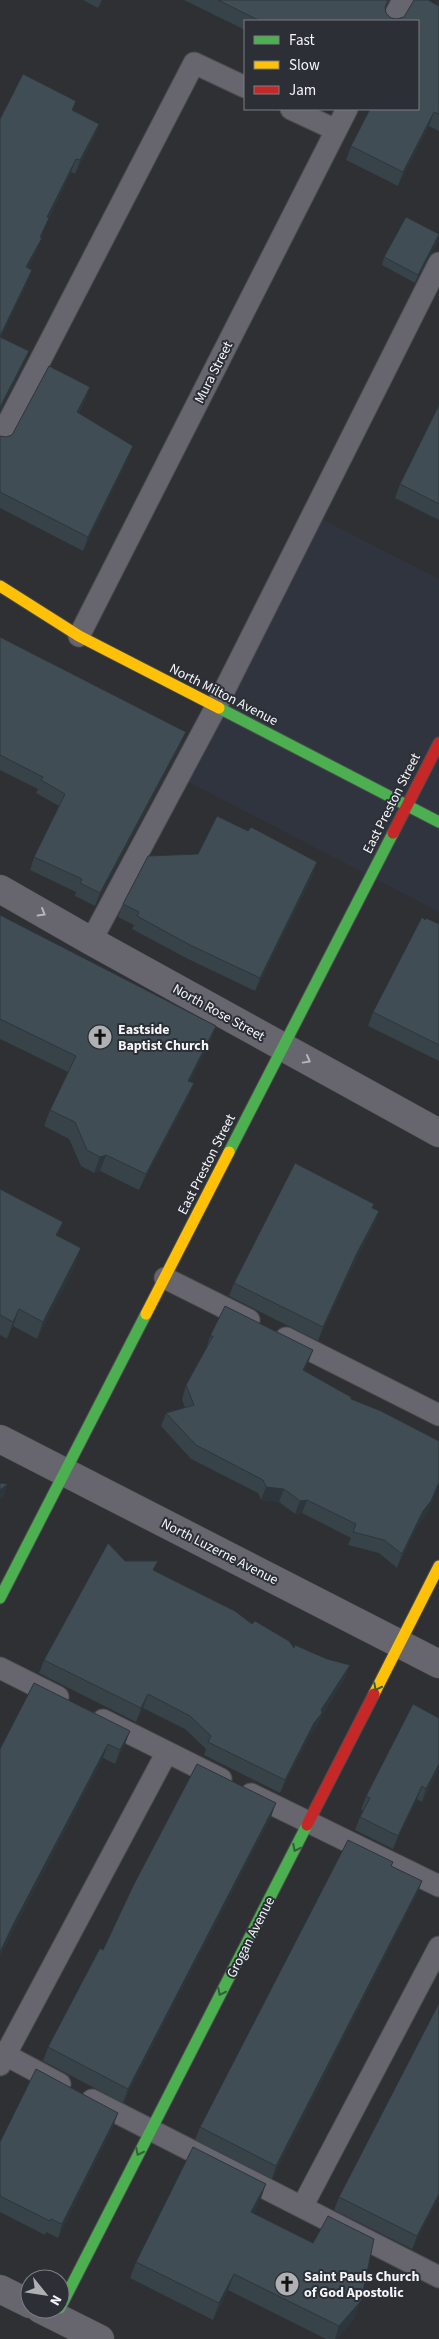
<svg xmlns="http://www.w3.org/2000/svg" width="439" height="2339" font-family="'Source Sans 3',sans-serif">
<rect width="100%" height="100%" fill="#2e3033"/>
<path fill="#2f343e" d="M322,519L439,579V912L179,777Z"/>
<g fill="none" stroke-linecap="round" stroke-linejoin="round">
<defs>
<path id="lane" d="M392,21L403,0
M291,109L336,130
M0,438L194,63L245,87
M79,636L347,109
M91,941L216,707L439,263
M165,1278L249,1320
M286,1338L439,1415
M0,1668L58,1697
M103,1720L221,1779
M251,1794L439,1886
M0,2052L60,2084
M0,2065L167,1752
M92,2100L439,2277
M302,2207L439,1947"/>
<path id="street" d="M0,889L91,941L439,1133
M0,1439L439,1664
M0,2289L30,2304
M40,2309L100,2339"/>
<path id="fast" d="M219,708L439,822
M229,1152L393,833
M0,1598L146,1314
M60,2308L307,1825"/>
<path id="slow" d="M0,586L79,636L219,708
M146,1314L229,1152
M374,1694L439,1566"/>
<path id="jam" d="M393,833L439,743
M307,1825L374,1694"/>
</defs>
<use href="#lane" stroke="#4a4c4e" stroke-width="23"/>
<use href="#street" stroke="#4a4c4e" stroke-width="29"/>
<use href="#fast" stroke="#4a4c4e" stroke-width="13"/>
<use href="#slow" stroke="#4a4c4e" stroke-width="13"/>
<use href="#jam" stroke="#4a4c4e" stroke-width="13"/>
<use href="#lane" stroke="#67666f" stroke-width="21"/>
<use href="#street" stroke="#67666f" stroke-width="28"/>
<use href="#fast" stroke="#4caf50" stroke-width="11"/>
<use href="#slow" stroke="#ffc107" stroke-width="11"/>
<use href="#jam" stroke="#c62828" stroke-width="11"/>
</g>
<path fill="#374249" d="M83,0H102L98,8Z
M184,0H389L385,9L386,13L391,18L397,19L439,6V131L429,126L398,186L346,160L351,146L418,21H245V30Z
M76,101L72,110L99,124L94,137L75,174L71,172L49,218L41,237L37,251L28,268L27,284L1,337L24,364L0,411V119Z
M439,235L437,242L415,283L382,265L384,257Z
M90,387L85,400L79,413L128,459L83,551L0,508V436L6,437L12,435Z
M439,405V520L395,498L400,484Z
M0,637L181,745L95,906L75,896L76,892L30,870L34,857L59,806L36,793L38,789L0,770Z
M248,831L317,862L313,875L255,991L186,958L132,929L134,925L118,917L123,904L198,854Z
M0,915L216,1026L210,1043L190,1082L194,1083L187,1100L139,1190L100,1171L94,1173L81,1166L69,1139L44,1126L50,1110L68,1072L0,1039Z
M425,920L439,924V1061L368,1026L373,1012Z
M0,1189L58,1236L75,1266L37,1339L13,1326L7,1339L0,1335Z
M373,1208L379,1211L374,1225L352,1268L318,1341L229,1296L234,1283Z
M210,1336L313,1350L304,1371L351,1399L439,1441V1485L426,1515L418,1525L397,1568L379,1553L348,1545L351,1538L302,1513L295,1514L279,1502L261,1500L258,1493L191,1459L161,1426L166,1413L185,1408L182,1399L186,1385L206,1349Z
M125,1561L154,1571L294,1648L327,1659L350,1665L345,1678L321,1717L317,1726L309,1737L280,1793L204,1755L206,1749L185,1729L143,1708L136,1722L39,1673L44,1660Z
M439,1718V1768L422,1802L417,1799L393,1849L355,1830L360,1817L363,1811L361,1810L366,1796Z
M130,1731L125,1744L115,1764L103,1758L0,1956V1749Z
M271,1817L123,2103L43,2061L48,2047L103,1950Z
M391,1866L422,1881L417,1894L272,2179L195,2140L200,2127Z
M439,2003V2197L412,2249L334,2210L339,2197Z
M113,2127L58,2238L46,2232L45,2235L0,2212V2142Z
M260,2201L253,2213L355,2318L337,2339H326L228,2290L213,2320L130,2278L136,2262Z"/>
<path fill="#2d363c" d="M434,112L429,126L398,186L403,172Z
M99,124L94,137L75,174L80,160Z
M76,159L71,172L42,231L47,217Z
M49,218L44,231L35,250L40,237Z
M439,235L437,242L415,283L418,275Z
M42,238L37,251L22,281L26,267Z
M32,270L27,284L0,340V336Z
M29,351L24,364L0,411V407Z
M90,387L85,400L72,425L77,412Z
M133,446L128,459L83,551L88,537Z
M186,732L181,745L95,906L100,893Z
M317,862L313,875L255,991L260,978Z
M216,1026L210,1043L182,1098L188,1081Z
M194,1083L187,1100L139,1190L146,1174Z
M106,1155L100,1171L94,1173L100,1157Z
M379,1211L374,1225L352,1268L318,1341L323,1327L356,1255Z
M63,1222L57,1239L56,1235Z
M81,1248L75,1266L37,1339L43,1322Z
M19,1309L13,1326L7,1339L13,1322Z
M313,1350L308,1363L298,1383L303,1370Z
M439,1482V1485L426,1515L418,1525L397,1568L402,1554L423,1511Z
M8,1484L3,1498L0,1500V1490Z
M266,1487L284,1489L279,1502L261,1500Z
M307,1500L302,1513L295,1514L300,1501Z
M350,1665L345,1678L321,1717L317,1726L309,1737L280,1793L285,1780L321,1710Z
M148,1694L143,1708L136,1722L141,1708Z
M130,1731L125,1744L115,1764L120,1750Z
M108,1744L103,1758L0,1956V1952L14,1923Z
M439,1764V1768L422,1802L426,1789Z
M422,1786L417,1799L393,1849L398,1836Z
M276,1803L271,1817L123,2103L128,2089Z
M422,1881L417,1894L272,2179L276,2166Z
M118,2113L113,2127L58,2238L62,2224Z
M266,2184L260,2201L245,2229L251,2212Z
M439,2194V2197L412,2249L417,2236Z
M234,2274L228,2290L213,2320L219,2303Z
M361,2301L355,2318L337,2339H335L339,2326Z"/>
<path fill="#404d55" stroke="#2d363c" d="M218,0H388L385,7L386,13L391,18L397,19L404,17L414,0H428L439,6V114L434,112L403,172L351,146L370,109H418V21H260Z
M23,74L76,101L72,110L99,124L80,160L76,159L47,217L49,218L40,237L42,238L26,267L32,270L0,336V119Z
M406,217L439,234L418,275L384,257Z
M0,337L29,351L0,407Z
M49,366L90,387L77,412L133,446L88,537L0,492V436L6,437L12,435Z
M439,405V504L400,484Z
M0,637L186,732L100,893L80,883L82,879L34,857L65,794L41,780L43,777L0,755Z
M217,816L248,831L251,827L317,862L260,978L190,945L137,916L139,912L123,904L148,856L198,854Z
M0,915L216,1026L188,1081L194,1083L146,1174L106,1155L100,1157L87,1150L75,1122L50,1110L76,1056L0,1019Z
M422,917L425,920L426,918L439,924V1045L373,1012Z
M295,1163L374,1204L372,1208L379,1211L356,1255L323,1327L234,1283Z
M0,1189L63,1222L56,1235L81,1248L43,1322L19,1309L13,1322L0,1315Z
M225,1306L313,1350L303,1370L351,1397V1399L381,1411L439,1441V1482L431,1501L423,1511L402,1554L384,1540L353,1532L356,1524L307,1500L300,1501L284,1489L266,1487L263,1480L196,1445L166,1413L194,1405L186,1385L213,1336H210Z
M0,1483L8,1484L0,1490Z
M108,1543L125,1561H158L153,1570L235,1611L252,1624L255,1621L289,1641L294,1648L295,1645L327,1659L350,1665L321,1710L322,1713L314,1723L285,1780L208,1742L211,1736L190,1716L148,1694L141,1708L44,1660Z
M34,1683L130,1731L120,1750L108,1744L14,1923L0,1952V1749Z
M413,1704L439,1718V1764L426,1789L422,1786L398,1836L360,1817L370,1798L366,1796Z
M197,1764L276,1803L128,2089L48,2047L100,1948L103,1950L133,1886Z
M348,1840L393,1862L391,1866L422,1881L276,2166L200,2127Z
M439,2003V2194L417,2236L339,2197Z
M36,2069L118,2113L62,2224L51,2219L50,2221L0,2196V2142Z
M193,2147L266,2184L251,2212L313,2243L328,2216L374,2239L361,2301L339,2326L234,2274L219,2303L136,2262Z"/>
<defs><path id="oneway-chevron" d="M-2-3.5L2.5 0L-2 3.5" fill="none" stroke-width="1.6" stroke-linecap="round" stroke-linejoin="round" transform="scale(1.25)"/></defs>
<g stroke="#b4b5bb">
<use href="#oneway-chevron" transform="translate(42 913) rotate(30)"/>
<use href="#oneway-chevron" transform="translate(307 1060) rotate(29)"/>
</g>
<g stroke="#375c3e">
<use href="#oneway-chevron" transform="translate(377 1687) rotate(117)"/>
<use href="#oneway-chevron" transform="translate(296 1848) rotate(117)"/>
<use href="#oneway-chevron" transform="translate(221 1992) rotate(117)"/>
<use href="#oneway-chevron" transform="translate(139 2152) rotate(117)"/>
</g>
<defs>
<symbol id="church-disc" viewBox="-11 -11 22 22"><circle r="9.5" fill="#aeb0b4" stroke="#2c2f35"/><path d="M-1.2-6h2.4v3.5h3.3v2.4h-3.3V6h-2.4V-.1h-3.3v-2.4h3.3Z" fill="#111"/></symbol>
</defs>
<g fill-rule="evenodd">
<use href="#church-disc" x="86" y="1023" width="28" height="28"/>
<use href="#church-disc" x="273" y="2270" width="28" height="28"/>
</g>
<g text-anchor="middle" stroke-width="4" stroke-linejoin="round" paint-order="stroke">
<g font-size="14" fill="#f3f5f9" stroke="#2c2f35">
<text transform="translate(213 372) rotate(-63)" y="5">Mura Street</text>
<text transform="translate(224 694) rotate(27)" y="5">North Milton Avenue</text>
<text transform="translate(391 803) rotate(-63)" y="5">East Preston Street</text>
<text transform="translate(219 1012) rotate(29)" y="5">North Rose Street</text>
<text transform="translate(206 1164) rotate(-63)" y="5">East Preston Street</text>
<text transform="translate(220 1551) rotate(27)" y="5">North Luzerne Avenue</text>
<text transform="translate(250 1937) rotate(-63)" y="5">Grogan Avenue</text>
</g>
<g font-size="14" font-weight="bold" fill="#f3f5f9" stroke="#2c2f35" text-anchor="start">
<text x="118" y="1034">Eastside<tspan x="118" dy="16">Baptist Church</tspan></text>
<text x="304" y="2281">Saint Pauls Church<tspan x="304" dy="16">of God Apostolic</tspan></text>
</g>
</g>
<rect x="244" y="20" width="175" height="90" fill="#2c2f35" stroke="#7c7e83"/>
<rect x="254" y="36" width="25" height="8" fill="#4caf50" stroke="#7c7e83"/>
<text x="289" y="45" font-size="15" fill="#f3f5f9">Fast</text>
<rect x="254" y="61" width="25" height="8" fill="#ffc107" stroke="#7c7e83"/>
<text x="289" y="70" font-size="15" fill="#f3f5f9">Slow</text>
<rect x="254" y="86" width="25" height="8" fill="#c62828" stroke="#7c7e83"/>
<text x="289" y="95" font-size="15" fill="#f3f5f9">Jam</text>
<g transform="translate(45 2294) rotate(120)"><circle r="24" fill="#2c2f35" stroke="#7c7e83"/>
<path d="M0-4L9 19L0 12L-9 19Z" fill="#aeb0b4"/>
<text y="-8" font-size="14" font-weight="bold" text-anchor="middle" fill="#f3f5f9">N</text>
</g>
</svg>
